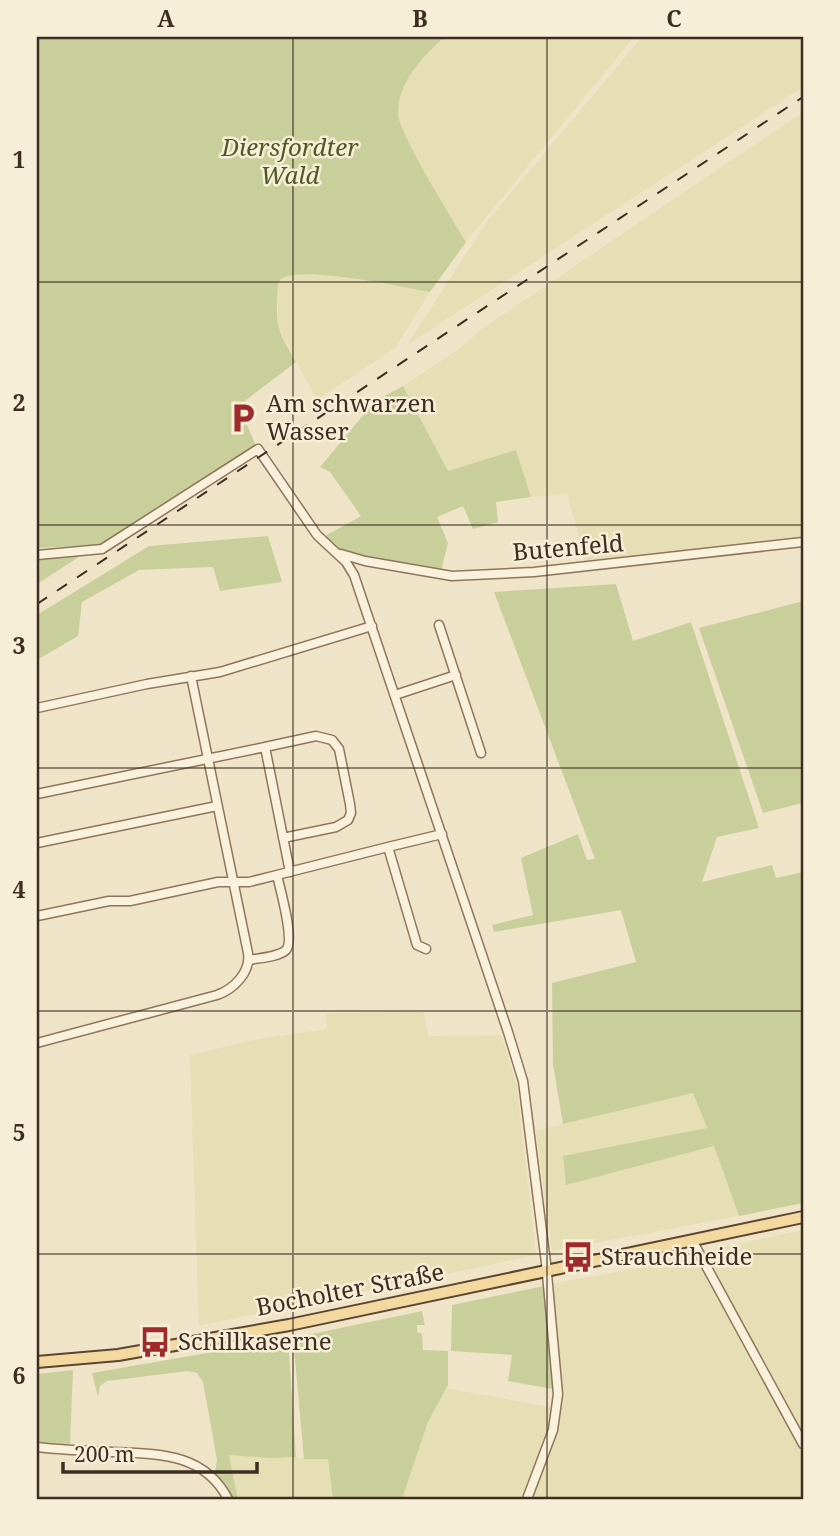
<svg xmlns="http://www.w3.org/2000/svg" width="840" height="1536" font-family="'Noto Serif',serif">
  <rect width="100%" height="100%" fill="#f0e4c8"/>
  <path fill="#e6deb5" d="M437 37H634L466 242 393 122 396 85Z
    M642 37H801L803 87 407 345 488 220Z
    M803 112V540L744 544 586 562 567 494 531 497 516 450 448 471 403 386 459 349 486 326Z
    M291 273H318L430 292 395 348 317 400 278 327 277 288 280 280Z
    M424 1012 428 1036 501 1035 516 1082 536 1255 199 1326 190 1055 258 1039 327 1029 326 1013Z
    M693 1092 707 1129 563 1156 566 1184 714 1146 739 1216 552 1251 536 1131Z
    M803 1230V1439L699 1252Z
    M694 1254 803 1449V1499H531L556 1431 561 1405 550 1284 655 1265 670 1258Z
    M446 1388 555 1408 524 1499H402L428 1422Z
    M229 1455 328 1459 333 1499H238Z"/>
  <path fill="#c9cf9b" d="M37 37H444C422 58 398 81 398 114 399 134 453 220 466 242L430 292C407 288 293 263 280 280 276 285 276 320 279 328 282 339 290 351 296 362L246 400 243 415 256 446 99 545 37 548Z
    M403 386 448 471 516 450 531 497 496 502 498 522 473 529 463 506 437 517 448 543 441 571 344 552 332 544 325 536 361 516 330 472 320 467 375 401Z
    M268 536 282 582 220 591 213 567 139 570 82 602 78 636 37 660V615L149 546Z
    M48 556 79 557 37 584V557Z
    M616 584 633 641 691 622 759 828 717 837 702 882 772 865 776 878 803 872V1203L739 1216 714 1146 566 1185 563 1156 707 1128 693 1093 563 1124 553 1065 552 983 636 962 621 910 494 932 492 925 533 915 521 858 578 834 587 860 595 859 494 592Z
    M803 601V803L763 813 699 628Z
    M544 1286 554 1386 552 1389 508 1381 512 1355 451 1351 452 1305Z
    M422 1311 425 1325H417V1332L422 1334 423 1350 448 1351V1385L428 1422 402 1499H333L328 1459H304L293 1338Z
    M288 1339 296 1457 271 1458 229 1455 238 1499H234L215 1473 217 1460 203 1382 197 1373 188 1371 107 1381 100 1386 98 1397 92 1373Z
    M73 1370 70 1444 37 1442V1374Z"/>
  <g fill="none" stroke-linecap="round" stroke-linejoin="round">
    <defs>
      <path id="minor" d="M341 554 365 561 452 576 534 572 803 542
        M37 555 102 549 258 449 317 535 346 562 354 575 508 1032 523 1081 546 1263 558 1394 553 1430 527 1499
        M439 625 481 753
        M395 695 456 675
        M37 708 147 684 220 672 372 626
        M265 747 316 736 332 740 339 749 350 804 351 813 348 820 336 827 283 838
        M37 794 265 747 290 872
        M37 843 217 806
        M277 875 388 847
        M37 916 109 901H130L218 882H249L277 875C280 889 295 940 286 950 279 957 259 958 249 960
        M426 949 417 945 388 847 442 834
        M37 1043 217 995C234 989 251 972 248 953L191 676
        M692 1240 803 1444
        M37 1447C62 1450 88 1451 113 1452 159 1454 204 1453 228 1499"/>
      <path id="major" d="M37 1362 118 1355 289 1325 803 1217"/>
    </defs>
    <use href="#minor" stroke="#8d765c" stroke-width="11"/>
    <use href="#major" stroke="#5b4430" stroke-width="14"/>
    <use href="#minor" stroke="#faf1dc" stroke-width="8"/>
    <use href="#major" stroke="#f3d9a0" stroke-width="10"/>
    <path stroke="#3d2e20" stroke-width="2" stroke-dasharray="12 12" stroke-linecap="butt" d="M37 604 803 97"/>
  </g>
  <path fill="none" stroke="#3d2e20" stroke-width="2" stroke-opacity="0.55" d="M293 37V1499M547 37V1499M37 282H803M37 525H803M37 768H803M37 1011H803M37 1254H803"/>
  <defs>
    <symbol id="parking-bare" viewBox="-9 -9 18 18"><path d="M-3.5-5.5H1a3.5 3.5 0 0 1 0 7H-1V5.5H-3.5ZM-1-3.4V-.6H.8a1.4 1.4 0 0 0 0-2.8Z" fill="#9e2a2b" stroke="#f7eed8" stroke-width="2.5" paint-order="stroke"/></symbol>
    <symbol id="bus-bare" viewBox="-9 -9 18 18"><path d="M-5-6H5V4H4V6H2V4H-2V6H-4V4H-5ZM-3.5-4V0h7V-4ZM-3.5 1.2v1.5H-2V1.2ZM2 1.2v1.5H3.5V1.2Z" fill="#9e2a2b" stroke="#f7eed8" stroke-width="2.5" paint-order="stroke"/></symbol>
  </defs>
  <g fill-rule="evenodd">
    <use href="#parking-bare" x="221" y="396" width="44" height="44"/>
    <use href="#bus-bare" x="556" y="1235" width="44" height="44"/>
    <use href="#bus-bare" x="133" y="1320" width="44" height="44"/>
  </g>
  <g text-anchor="middle" stroke-width="5" stroke-linejoin="round" paint-order="stroke">
    <g font-size="24" font-style="italic" fill="#4d5a26" stroke="#f7eed8">
      <text x="290" y="156">Diersfordter<tspan x="290" dy="28">Wald</tspan></text>
    </g>
    <g font-size="24" fill="#3d2e20" stroke="#f7eed8" text-anchor="start">
      <text x="266" y="412">Am schwarzen<tspan x="266" dy="28">Wasser</tspan></text>
      <text x="601" y="1265">Strauchheide</text>
      <text x="178" y="1350">Schillkaserne</text>
    </g>
    <g font-size="24" fill="#3d2e20" stroke="#f7eed8">
      <text transform="translate(568 548) rotate(-5)" y="8">Butenfeld</text>
      <text transform="translate(350 1290) rotate(-11)" y="8">Bocholter Straße</text>
    </g>
  </g>
  <rect width="840" height="1536" fill="none" stroke="#f7eed8" stroke-width="77"/>
  <path d="M63 1462v10h194v-10" fill="none" stroke="#3d2e20" stroke-width="3.5"/>
  <text x="74" y="1462" font-size="21" fill="#3d2e20" stroke="#f7eed8" stroke-width="5" paint-order="stroke">200 m</text>
  <rect x="38" y="38" width="764" height="1460" fill="none" stroke="#3d2e20" stroke-width="2.5"/>
  <g font-size="23" text-anchor="middle" font-weight="bold" fill="#3d2e20">
    <text x="166" y="27">A</text>
    <text x="420" y="27">B</text>
    <text x="674" y="27">C</text>
    <text x="19" y="168">1</text>
    <text x="19" y="411">2</text>
    <text x="19" y="654">3</text>
    <text x="19" y="898">4</text>
    <text x="19" y="1141">5</text>
    <text x="19" y="1384">6</text>
  </g>
</svg>
